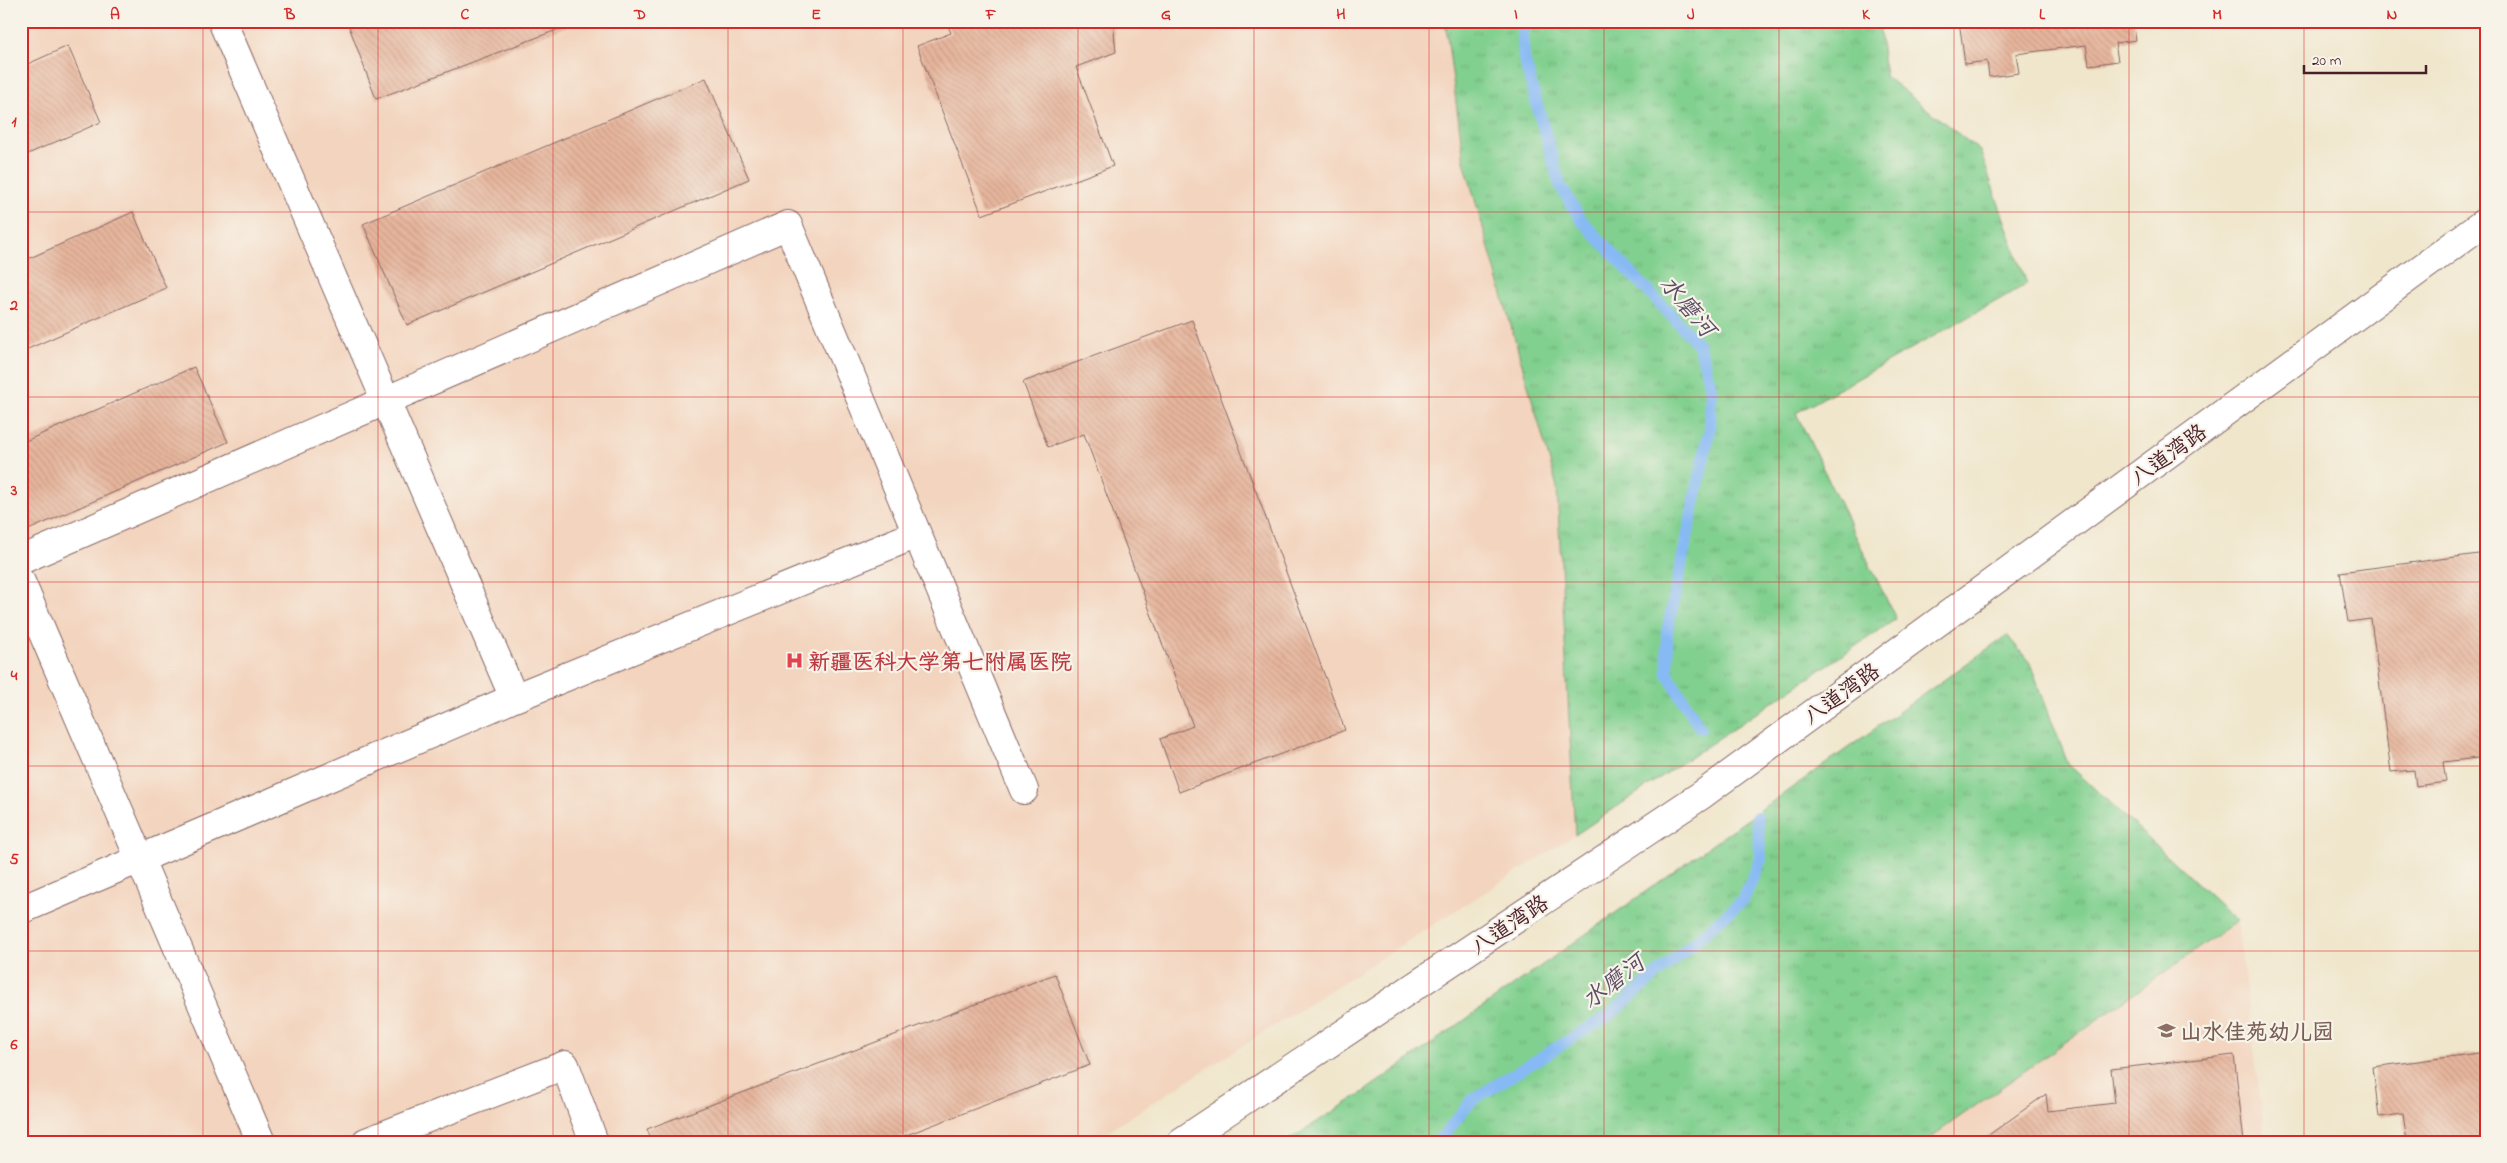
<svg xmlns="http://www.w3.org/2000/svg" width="2507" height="1163" font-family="'Indie Flower','LXGW WenKai TC',sans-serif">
  <defs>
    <pattern id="park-tufts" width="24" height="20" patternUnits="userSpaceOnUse" patternTransform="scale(1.25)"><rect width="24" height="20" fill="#81d08f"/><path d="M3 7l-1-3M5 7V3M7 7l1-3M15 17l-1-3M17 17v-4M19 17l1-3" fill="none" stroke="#71b27c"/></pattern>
    <pattern id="building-back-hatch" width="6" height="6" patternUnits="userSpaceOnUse" patternTransform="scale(1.25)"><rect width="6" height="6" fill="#e6b59c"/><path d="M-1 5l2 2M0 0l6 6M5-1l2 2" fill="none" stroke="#c79b87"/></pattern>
  </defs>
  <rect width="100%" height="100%" fill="#f7f3e8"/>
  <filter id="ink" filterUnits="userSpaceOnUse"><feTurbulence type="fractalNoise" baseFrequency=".02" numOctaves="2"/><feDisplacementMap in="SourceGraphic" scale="10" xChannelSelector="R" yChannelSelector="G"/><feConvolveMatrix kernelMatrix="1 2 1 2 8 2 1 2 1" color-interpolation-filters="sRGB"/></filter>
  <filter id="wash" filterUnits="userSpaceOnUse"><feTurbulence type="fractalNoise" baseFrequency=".0096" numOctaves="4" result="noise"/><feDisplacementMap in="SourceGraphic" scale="20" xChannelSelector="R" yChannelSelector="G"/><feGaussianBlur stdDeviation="1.12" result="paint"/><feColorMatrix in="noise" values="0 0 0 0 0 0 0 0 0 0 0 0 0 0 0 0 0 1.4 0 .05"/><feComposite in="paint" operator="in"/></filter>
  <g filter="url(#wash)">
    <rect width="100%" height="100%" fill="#f0e6cc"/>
    <path fill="#f3d4be" d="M21 21H1445L1464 161 1557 487 1575 835 1091 1142H21Z
      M2237 921 2266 1142H1924Z"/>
    <path fill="url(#park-tufts)" stroke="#66785d" d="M1445 21H1879L1885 76 1980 151 2027 284 1796 413 1896 619 1575 835 1557 487 1464 161Z
      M2007 635 2030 663 2068 764 2237 921 1924 1142H1286L1362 1093Z"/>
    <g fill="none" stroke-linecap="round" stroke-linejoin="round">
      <path stroke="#87b9f4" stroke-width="12" d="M1522 21 1524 59 1560 185 1581 220 1699 345 1711 387 1710 428 1667 632 1668 675 1700 728
        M1438 1142 1472 1100 1611 1014 1743 900 1761 859 1757 817"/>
    </g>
    <g id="blocks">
      <path fill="url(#building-back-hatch)" d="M347 21H580L376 99Z
        M946 21H1113L1116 52 1076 67 1113 166 982 215 917 46 951 33Z
        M1959 21H2133L2136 40 2115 43 2118 61 2089 65 2086 45 2016 54 2019 73 1989 77 1987 61 1965 64Z
        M2385 21H2415L2416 25 2386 29Z
        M68 46 101 122 21 157V67Z
        M706 78 749 179 407 325 363 224Z
        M133 212 166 288 21 352V262Z
        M1192 320 1345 730 1179 792 1160 739 1193 726 1084 434 1048 447 1023 382Z
        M194 367 228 442 26 531 21 520V443Z
        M2486 553V757L2443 762 2446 782 2416 786 2414 770 2391 772 2371 619 2348 622 2340 572Z
        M1055 974 1090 1065 888 1142H652L647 1129Z
        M2486 1052V1142H2407L2403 1114 2379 1117 2373 1067Z
        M2234 1055 2244 1142H1979L2046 1094 2048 1111 2115 1103 2111 1069Z"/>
    </g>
  </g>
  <g filter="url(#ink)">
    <use href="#blocks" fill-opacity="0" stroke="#846563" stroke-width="1"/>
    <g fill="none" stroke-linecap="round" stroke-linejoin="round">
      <defs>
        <path id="minor" d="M21 560 788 225 1024 790
          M21 582 261 1142
          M514 698 917 534
          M21 910 514 698 222 21
          M366 1142 565 1065 594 1142"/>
        <path id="major" d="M1181 1142 1703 794 2486 221"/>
      </defs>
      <use href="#minor" stroke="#846563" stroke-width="30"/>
      <use href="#major" stroke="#846563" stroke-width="30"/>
      <use href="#minor" stroke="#fff" stroke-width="28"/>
      <use href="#major" stroke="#fff" stroke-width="28"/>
    </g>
  </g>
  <path fill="none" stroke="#d62828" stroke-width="1" stroke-opacity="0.55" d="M203 21V1142M378 21V1142M553 21V1142M728 21V1142M903 21V1142M1078 21V1142M1254 21V1142M1429 21V1142M1604 21V1142M1779 21V1142M1954 21V1142M2129 21V1142M2304 21V1142M21 212H2486M21 397H2486M21 582H2486M21 766H2486M21 951H2486"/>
  <defs>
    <symbol id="hospital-bare" viewBox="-9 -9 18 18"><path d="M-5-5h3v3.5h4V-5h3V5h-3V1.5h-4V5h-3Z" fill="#e0444e" stroke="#f7f3e8" stroke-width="2.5" paint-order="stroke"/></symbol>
    <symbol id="school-bare" viewBox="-9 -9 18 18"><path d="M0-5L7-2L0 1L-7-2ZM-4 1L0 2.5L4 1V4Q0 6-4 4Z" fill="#8d6e63" stroke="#f7f3e8" stroke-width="2.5" paint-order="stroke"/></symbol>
  </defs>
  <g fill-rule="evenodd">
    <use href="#hospital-bare" x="782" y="648" width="25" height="25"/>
    <use href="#school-bare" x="2154" y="1018" width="25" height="25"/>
  </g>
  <g text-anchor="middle" stroke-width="4.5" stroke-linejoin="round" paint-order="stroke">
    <g font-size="22" fill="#4a1f2b" stroke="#f7f3e8">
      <text transform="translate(2168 454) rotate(-36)" y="8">八道湾路</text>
      <text transform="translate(1841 693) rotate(-36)" y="8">八道湾路</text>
      <text transform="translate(1509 924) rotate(-34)" y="8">八道湾路</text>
    </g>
    <g font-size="22" font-weight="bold" fill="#be3a42" stroke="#f7f3e8" text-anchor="start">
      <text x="808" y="669">新疆医科大学第七附属医院</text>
    </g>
    <g font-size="22" font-weight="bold" fill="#785e54" stroke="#f7f3e8" text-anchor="start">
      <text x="2180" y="1039">山水佳苑幼儿园</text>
    </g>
    <g font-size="24" font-style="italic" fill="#5c4d67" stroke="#f7f3e8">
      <text transform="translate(1688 306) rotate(50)" y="8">水磨河</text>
      <text transform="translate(1613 981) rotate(-38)" y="8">水磨河</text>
    </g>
  </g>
  <rect width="2507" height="1163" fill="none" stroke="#f7f3e8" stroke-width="55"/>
  <path d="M2304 65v8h122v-8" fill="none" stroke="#4a1f2b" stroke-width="2.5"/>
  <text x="2312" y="65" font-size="15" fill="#4a1f2b" stroke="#f7f3e8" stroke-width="4" paint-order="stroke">20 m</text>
  <rect x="28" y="28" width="2452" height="1108" fill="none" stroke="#d62828" stroke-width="2"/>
  <g font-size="16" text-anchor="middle" font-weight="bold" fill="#d62828">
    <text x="115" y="19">A</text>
    <text x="290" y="19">B</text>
    <text x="465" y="19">C</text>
    <text x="640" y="19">D</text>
    <text x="816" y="19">E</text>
    <text x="991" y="19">F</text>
    <text x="1166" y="19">G</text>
    <text x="1341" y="19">H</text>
    <text x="1516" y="19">I</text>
    <text x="1691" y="19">J</text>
    <text x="1866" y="19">K</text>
    <text x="2042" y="19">L</text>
    <text x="2217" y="19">M</text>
    <text x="2392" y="19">N</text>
    <text x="14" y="126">1</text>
    <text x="14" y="310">2</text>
    <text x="14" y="495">3</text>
    <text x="14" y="680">4</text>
    <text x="14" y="864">5</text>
    <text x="14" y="1049">6</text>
  </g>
</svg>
